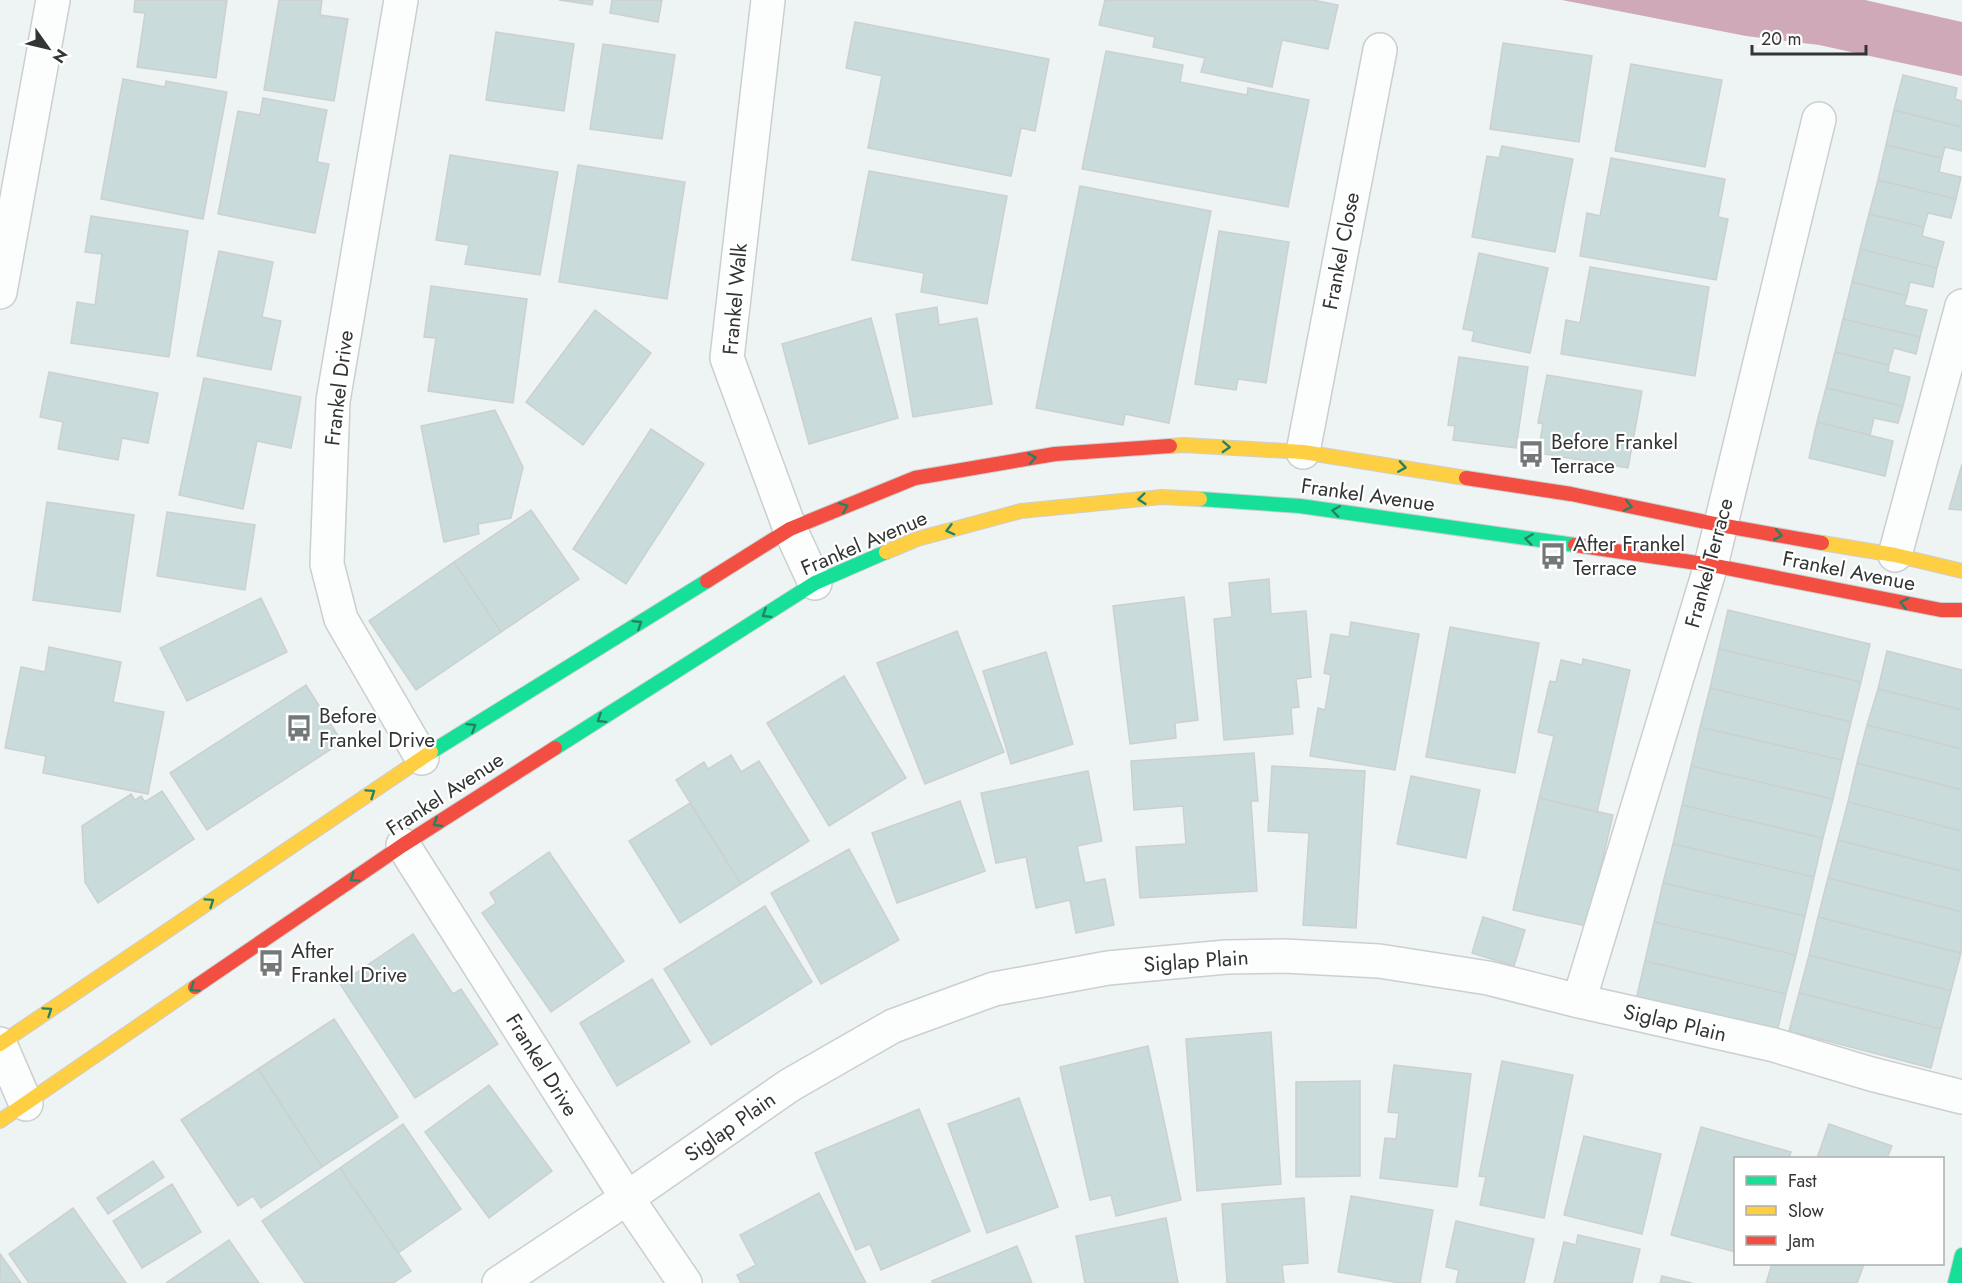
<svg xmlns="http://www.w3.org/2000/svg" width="1962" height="1283" font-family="Jost,sans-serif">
  <rect width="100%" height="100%" fill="#eef3f3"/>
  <path fill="#d0a9b9" d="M1562 0H1865L1962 22V76L1819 45 1746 36Z"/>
  <path fill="#c9dbda" stroke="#ccd0d0" stroke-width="1.5" d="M135 0H227L216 78 137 67 145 13 134 12Z
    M279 0H322L320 15 348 19 334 101 264 90Z
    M559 0H593L592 5Z
    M612 0H662L658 22 610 13Z
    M1105 0H1313L1338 5 1328 49 1282 40 1272 87 1201 72 1205 58 1153 47 1155 37 1099 25Z
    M855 22 1049 59 1035 131 1021 128 1011 176 868 148 882 76 846 68Z
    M496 32 574 44 564 111 486 100Z
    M1503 43 1592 56 1579 142 1490 129Z
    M603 44 675 55 662 139 590 129Z
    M1106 51 1183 65 1180 82 1247 95 1248 88 1309 100 1288 207 1082 169Z
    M1631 64 1722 80 1705 167 1615 151Z
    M1903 75 1957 88 1955 99 1962 101V127L1894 110Z
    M123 79 165 87 166 81 227 92 203 219 101 199Z
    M263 98 327 110 317 162 329 164 315 233 218 214 238 111 260 115Z
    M1894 110 1962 127V151L1945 147 1942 158 1886 145Z
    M1886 145 1942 158 1939 172 1961 177 1956 199 1878 180Z
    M1502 146 1573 159 1555 252 1472 237 1487 156 1499 158Z
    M450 155 558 172 540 275 465 264 469 245 436 240Z
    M1611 158 1725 179 1718 217 1728 219 1716 280 1580 256 1587 213 1600 216Z
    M578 165 685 182 667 299 559 282Z
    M869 171 1007 196 987 304 921 292 924 273 852 260Z
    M1878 180 1956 199 1951 218 1928 213 1924 227 1869 214Z
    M1080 186 1211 211 1169 423 1125 414 1123 425 1036 408Z
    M1869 214 1924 227 1922 236 1944 242 1937 268 1860 249Z
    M91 216 188 231 169 357 71 343 77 302 95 305 102 254 85 252Z
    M1219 231 1289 242 1266 383 1238 379 1236 390 1195 384Z
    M1860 249 1937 268 1933 287 1910 282 1907 296 1852 282Z
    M219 251 273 262 262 317 281 321 271 370 197 356Z
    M1479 253 1548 268 1530 353 1472 341 1474 331 1463 329Z
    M1590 267 1709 287 1695 376 1561 354 1566 320 1580 323Z
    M1852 282 1907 296 1904 305 1927 310 1920 337 1843 319Z
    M431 286 527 299 513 403 428 391 436 338 424 337Z
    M937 307 939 325 977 318 992 404 913 417 896 314Z
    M595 310 651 353 583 445 526 402Z
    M871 318 898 418 809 444 782 344Z
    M1843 319 1920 337 1916 354 1894 348 1889 365 1835 352Z
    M1835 352 1889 365 1888 372 1910 377 1903 406 1826 388Z
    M1459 357 1528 367 1516 448 1453 440 1455 426 1448 425Z
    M49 372 158 393 148 443 122 438 118 460 58 449 63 422 40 417Z
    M1547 375 1642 391 1628 468 1538 453 1543 424 1538 423Z
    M204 378 301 397 291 448 257 441 243 509 179 495Z
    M1826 388 1903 406 1898 423 1874 418 1870 435 1817 422Z
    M495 410 523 467 511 518 478 524 479 534 444 542 421 426Z
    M1817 422 1893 441 1885 476 1809 458Z
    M651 429 704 464 626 584 573 549Z
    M1962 464V510L1949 509Z
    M47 502 134 515 120 612 33 600Z
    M531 510 579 579 501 632 454 562Z
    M167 512 255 525 245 590 157 576Z
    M454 562 501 632 416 690 369 621Z
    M1269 579 1271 614 1306 611 1311 677 1296 679 1299 707 1291 708 1293 734 1224 740 1214 619 1232 617 1229 583Z
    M1184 597 1198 720 1175 723 1176 738 1130 744 1113 606Z
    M261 598 287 652 187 701 160 648Z
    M1728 610 1870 644 1861 682 1719 649Z
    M1351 622 1419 634 1395 770 1310 756 1318 708 1325 710 1331 675 1324 673 1331 634 1349 637Z
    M1450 627 1539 643 1515 773 1426 757Z
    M957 631 1004 752 925 784 877 663Z
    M49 647 121 662 113 702 164 712 148 794 43 773 46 756 5 748 21 667 45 672Z
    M1719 649 1861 682 1851 722 1710 688Z
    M1887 651 1962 670V710L1878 689Z
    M1046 652 1073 744 1011 764 983 671Z
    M1583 659 1630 670 1597 812 1539 798 1554 736 1538 732 1550 681 1556 682 1561 660 1582 665Z
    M844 676 906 778 829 826 767 723Z
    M306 685 342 742 207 830 170 773Z
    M1710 688 1851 722 1842 760 1700 727Z
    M1878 689 1962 710V749L1867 725Z
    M1867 725 1962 749V790L1857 763Z
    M1700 727 1842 760 1833 799 1691 766Z
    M1254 753 1258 801H1251L1257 891 1140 898 1136 847 1186 844 1183 806 1134 810 1131 761Z
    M731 755 741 772 759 761 809 841 741 884 676 780 704 762 708 769Z
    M1857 763 1962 790V831L1848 802Z
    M1272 766 1365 771 1356 928 1303 925 1309 833 1268 831Z
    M1691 766 1833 799 1823 838 1682 805Z
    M1088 771 1102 841 1077 846 1085 883 1105 879 1114 925 1076 933 1070 900 1036 908 1026 857 996 863 981 793Z
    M1411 776 1480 790 1466 858 1397 844Z
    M162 791 194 839 98 903 85 882 82 826 131 794 135 800 141 796 145 802Z
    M1539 798 1613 815 1587 926 1513 910Z
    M960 801 985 871 897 903 872 833Z
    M1848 802 1962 831V871L1838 840Z
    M690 803 741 884 680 923 629 841Z
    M1682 805 1823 838 1814 877 1673 844Z
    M1838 840 1962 871V912L1828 878Z
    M1673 844 1814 877 1805 916 1663 883Z
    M849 849 899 940 821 984 771 893Z
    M549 852 624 961 551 1012 482 913 496 903 490 893Z
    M1828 878 1962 912 1961 953 1818 917Z
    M1663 883 1805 916 1796 955 1654 922Z
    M765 906 812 982 711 1045 664 969Z
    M1483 917 1525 930 1514 966 1472 953Z
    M1818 917 1961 953 1951 991 1809 955Z
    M1654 922 1796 955 1786 994 1645 961Z
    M413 934 453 994 461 989 498 1044 415 1098 340 984Z
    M1809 955 1951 991 1941 1029 1799 993Z
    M1645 961 1786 994 1777 1032 1636 1000Z
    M652 979 690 1042 617 1086 580 1023Z
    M1799 993 1941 1029 1931 1068 1789 1031Z
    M334 1019 398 1117 322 1167 258 1069Z
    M1271 1032 1281 1184 1197 1191 1186 1039Z
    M1148 1046 1181 1200 1116 1216 1111 1195 1090 1200 1060 1067Z
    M1502 1061 1573 1075 1544 1218 1480 1205 1486 1177 1479 1176Z
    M1394 1065 1471 1074 1457 1187 1380 1178 1385 1138 1396 1139 1399 1113 1388 1112Z
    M258 1069 322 1167 261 1208 253 1196 238 1206 181 1120Z
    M1360 1081V1176L1296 1177V1082Z
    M489 1085 552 1171 489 1218 425 1132Z
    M1019 1098 1058 1207 987 1233 948 1124Z
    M919 1109 970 1231 881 1270 870 1244 856 1250 815 1153Z
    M403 1124 461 1209 398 1253 340 1168Z
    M1829 1124 1892 1146 1887 1158H1817Z
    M1701 1127 1791 1152 1789 1158H1736V1252L1671 1235Z
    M1584 1136 1661 1154 1642 1234 1564 1215Z
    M153 1161 164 1177 108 1214 97 1198Z
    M340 1168 411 1271 393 1283H305L262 1221Z
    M172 1184 201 1232 142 1268 113 1221Z
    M819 1193 866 1283H741L737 1275 756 1265 740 1235Z
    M1351 1196 1433 1210 1420 1283H1400L1338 1272Z
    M1304 1198 1308 1263 1282 1265 1284 1283H1227L1222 1204Z
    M73 1208 126 1283H29L9 1254Z
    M1166 1218 1178 1283H1085L1076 1236Z
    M1456 1221 1534 1239 1524 1283H1456L1459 1270 1446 1267Z
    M1578 1235 1640 1249 1632 1283H1554L1564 1242 1576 1245Z
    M229 1240 259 1283H166Z
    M1017 1246 1032 1283H933L932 1281Z
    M0 1254 21 1283H0Z
    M1772 1264H1864L1857 1283H1766Z
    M1662 1276 1692 1283H1660Z"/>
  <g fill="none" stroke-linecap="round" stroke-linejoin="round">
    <defs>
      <path id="street" d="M401 0 333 401 327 564 341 619 422 758
        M768 0 727 358 790 529 815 583
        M0 292 53 0
        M1303 452 1380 50
        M1895 555 1962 306
        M403 845 627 1198 685 1283
        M1579 1001 1711 565 1819 119
        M0 1044 26 1104
        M499 1283 627 1198 790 1085 893 1026 994 989 1108 968 1226 957 1284 956 1379 961 1488 978 1579 1001 1774 1045 1871 1074 1962 1097"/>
      <path id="fast" d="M1200 499 1300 506 1575 545
        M555 748 815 583 886 552
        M431 752 707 581
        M1955 1283 1962 1255"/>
      <path id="slow" d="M1170 446 1184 445 1303 452 1466 478
        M1822 543 1895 555 1962 571
        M886 552 917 539 1021 511 1162 497 1200 499
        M0 1044 431 752
        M0 1121 195 987"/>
      <path id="jam" d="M1466 478 1571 494 1720 525 1822 543
        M1575 545 1711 565 1941 610H1962
        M707 581 790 529 915 478 1055 454 1170 446
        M195 987 403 845 555 748"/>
    </defs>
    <use href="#street" stroke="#cccfcf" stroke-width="36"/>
    <use href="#fast" stroke="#cccfcf" stroke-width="16"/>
    <use href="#slow" stroke="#cccfcf" stroke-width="16"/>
    <use href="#jam" stroke="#cccfcf" stroke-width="16"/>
    <use href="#street" stroke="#fcfdfd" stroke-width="33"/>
    <use href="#fast" stroke="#16e098" stroke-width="14"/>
    <use href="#slow" stroke="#ffcf43" stroke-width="14"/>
    <use href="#jam" stroke="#f24e42" stroke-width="14"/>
  </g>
  <defs><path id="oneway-chevron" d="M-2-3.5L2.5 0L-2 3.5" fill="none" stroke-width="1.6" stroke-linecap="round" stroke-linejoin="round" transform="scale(1.5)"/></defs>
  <g stroke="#268262">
    <use href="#oneway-chevron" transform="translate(1226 447) rotate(3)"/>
    <use href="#oneway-chevron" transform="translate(1032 458) rotate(-10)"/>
    <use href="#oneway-chevron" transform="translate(1402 467) rotate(9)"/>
    <use href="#oneway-chevron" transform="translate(1142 499) rotate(174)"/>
    <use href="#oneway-chevron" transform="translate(1628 506) rotate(12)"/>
    <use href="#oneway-chevron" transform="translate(844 507) rotate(-22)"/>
    <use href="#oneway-chevron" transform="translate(1336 511) rotate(-172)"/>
    <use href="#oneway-chevron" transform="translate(950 530) rotate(165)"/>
    <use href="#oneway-chevron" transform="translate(1778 535) rotate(10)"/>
    <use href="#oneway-chevron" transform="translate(1529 539) rotate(-172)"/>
    <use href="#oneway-chevron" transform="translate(1904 603) rotate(-169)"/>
    <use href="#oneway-chevron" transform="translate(766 614) rotate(148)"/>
    <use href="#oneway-chevron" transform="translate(638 624) rotate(-32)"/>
    <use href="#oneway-chevron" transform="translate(601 719) rotate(148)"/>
    <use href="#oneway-chevron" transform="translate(472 727) rotate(-32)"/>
    <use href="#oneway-chevron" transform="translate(371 793) rotate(-34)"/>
    <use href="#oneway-chevron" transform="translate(437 823) rotate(148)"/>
    <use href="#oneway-chevron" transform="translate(354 878) rotate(146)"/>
    <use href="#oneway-chevron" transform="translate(210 902) rotate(-34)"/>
    <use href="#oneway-chevron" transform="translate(194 988) rotate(146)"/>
    <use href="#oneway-chevron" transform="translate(48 1011) rotate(-34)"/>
  </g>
  <defs>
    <symbol id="bus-bare" viewBox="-9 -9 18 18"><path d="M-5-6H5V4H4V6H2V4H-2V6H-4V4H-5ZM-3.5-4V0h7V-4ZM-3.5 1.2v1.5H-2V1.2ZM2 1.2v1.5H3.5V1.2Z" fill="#747878" stroke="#fff" stroke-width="2.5" paint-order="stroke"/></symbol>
  </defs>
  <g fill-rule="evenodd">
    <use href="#bus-bare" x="1512" y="435" width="38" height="38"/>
    <use href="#bus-bare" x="1534" y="537" width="38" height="38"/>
    <use href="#bus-bare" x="280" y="709" width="38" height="38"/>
    <use href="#bus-bare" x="252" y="944" width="38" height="38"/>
  </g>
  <g text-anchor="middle" stroke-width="4.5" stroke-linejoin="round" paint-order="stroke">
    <g font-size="21" fill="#333535" stroke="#fff">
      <text transform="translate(1341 251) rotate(-79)" y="7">Frankel Close</text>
      <text transform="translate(735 299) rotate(-85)" y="7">Frankel Walk</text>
      <text transform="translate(339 388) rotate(-83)" y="7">Frankel Drive</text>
      <text transform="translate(1368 495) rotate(8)" y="7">Frankel Avenue</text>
      <text transform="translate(864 543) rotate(-23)" y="7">Frankel Avenue</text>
      <text transform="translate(1709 563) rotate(-75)" y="7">Frankel Terrace</text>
      <text transform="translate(1849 571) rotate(11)" y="7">Frankel Avenue</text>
      <text transform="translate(445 794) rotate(-33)" y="7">Frankel Avenue</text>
      <text transform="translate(1196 961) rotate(-4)" y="7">Siglap Plain</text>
      <text transform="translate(1675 1023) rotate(13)" y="7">Siglap Plain</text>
      <text transform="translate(542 1065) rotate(58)" y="7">Frankel Drive</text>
      <text transform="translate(730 1127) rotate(-35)" y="7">Siglap Plain</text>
    </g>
    <g font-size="21" fill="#333535" stroke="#fff" text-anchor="start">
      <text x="1551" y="449">Before Frankel<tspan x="1551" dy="24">Terrace</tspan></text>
      <text x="1573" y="551">After Frankel<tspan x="1573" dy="24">Terrace</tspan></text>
      <text x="319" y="723">Before<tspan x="319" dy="24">Frankel Drive</tspan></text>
      <text x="291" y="958">After<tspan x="291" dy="24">Frankel Drive</tspan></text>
    </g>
  </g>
  <rect x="1734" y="1157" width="210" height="108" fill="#ffffff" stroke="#adaeae" stroke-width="1.5"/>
  <rect x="1746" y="1176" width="30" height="9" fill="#16e098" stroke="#adaeae" stroke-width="1.5"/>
  <text x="1788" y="1187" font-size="18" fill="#333535">Fast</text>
  <rect x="1746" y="1206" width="30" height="9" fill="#ffcf43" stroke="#adaeae" stroke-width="1.5"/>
  <text x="1788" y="1217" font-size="18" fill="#333535">Slow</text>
  <rect x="1746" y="1236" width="30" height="9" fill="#f24e42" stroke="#adaeae" stroke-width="1.5"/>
  <text x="1788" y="1247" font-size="18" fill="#333535">Jam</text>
  <g transform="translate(48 48) rotate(124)" stroke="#ffffff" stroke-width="4.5" paint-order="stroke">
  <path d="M0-4.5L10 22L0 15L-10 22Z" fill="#333535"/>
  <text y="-9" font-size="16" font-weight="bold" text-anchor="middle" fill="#333535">N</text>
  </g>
  <path d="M1752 45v9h114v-9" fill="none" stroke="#333535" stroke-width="3"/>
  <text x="1761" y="45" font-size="18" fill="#333535" stroke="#ffffff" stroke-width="4.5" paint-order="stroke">20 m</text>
</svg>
